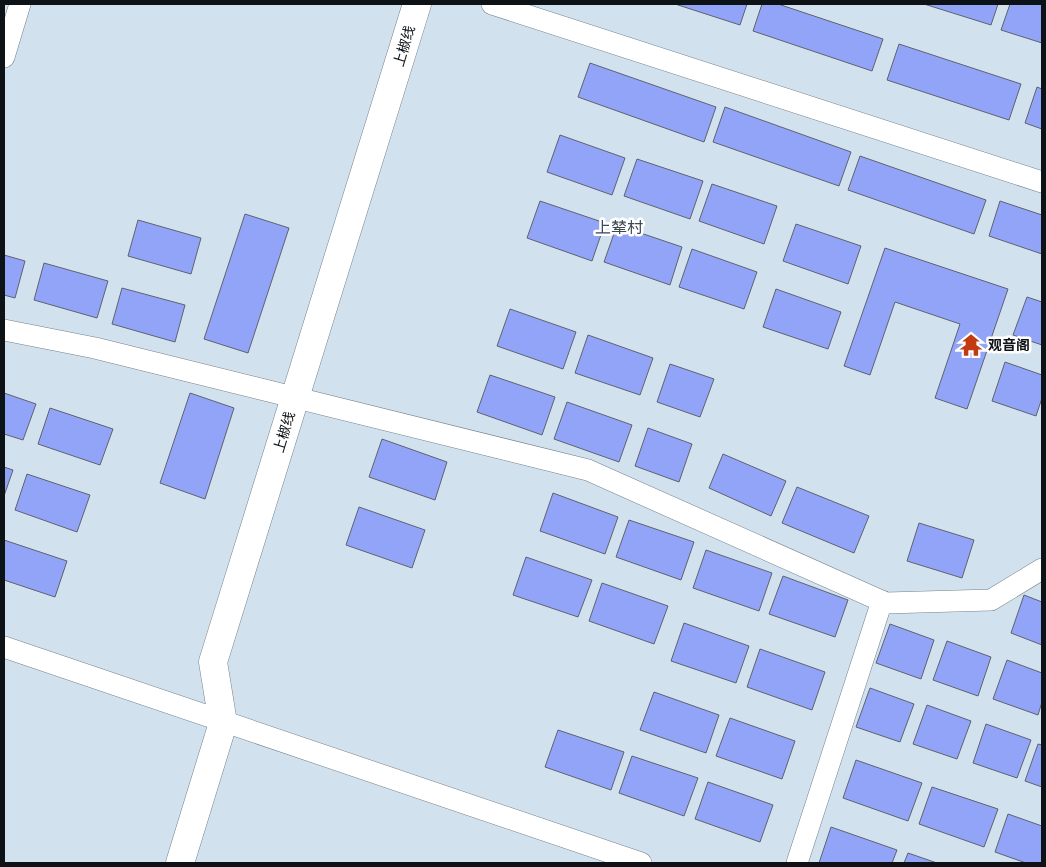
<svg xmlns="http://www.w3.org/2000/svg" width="1046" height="867" font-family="'Varela Round','Noto Sans SC',sans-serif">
  <rect width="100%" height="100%" fill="#d2e1ee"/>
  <path fill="#92a4f7" stroke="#5e6270" d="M675 4H747L740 25Z
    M762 4H778L883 39 872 71 753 31Z
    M924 4H998L991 25Z
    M1010 4H1042V43L1001 30Z
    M899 44 1021 84 1009 120 887 80Z
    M590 63 716 107 704 142 578 97Z
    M1037 87 1042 89V129L1025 123Z
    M725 107 851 152 839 186 713 142Z
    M560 135 625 158 612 195 547 172Z
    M860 156 986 200 974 234 848 190Z
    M637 159 703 181 690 219 624 196Z
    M712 184 777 206 764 244 699 221Z
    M540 201 605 223 592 261 527 238Z
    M1000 201 1042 215V254L989 236Z
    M245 214 289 228 248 353 204 339Z
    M138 220 201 238 191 274 128 256Z
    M796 224 861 246 848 284 783 261Z
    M617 225 682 247 670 285 604 262Z
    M885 248 1008 289 967 409 935 398 960 324 895 302 870 375 844 366Z
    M692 249 757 272 744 309 679 287Z
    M4 255 25 261 15 298 4 295Z
    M44 263 108 281 97 318 34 300Z
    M122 288 185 305 175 342 112 324Z
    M776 289 841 312 828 349 763 327Z
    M1027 297 1042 302V345L1013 335Z
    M510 309 576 332 563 369 497 346Z
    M588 335 653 358 640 395 575 373Z
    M1005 362 1042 375V398L1036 416 992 401Z
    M670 364 714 379 700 417 657 402Z
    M490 375 555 397 542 435 477 412Z
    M4 393 36 404 23 440 4 434Z
    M190 393 234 408 205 499 160 483Z
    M567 402 632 425 619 462 554 439Z
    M50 408 113 429 100 465 38 444Z
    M648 428 692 444 679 482 635 466Z
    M382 439 447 462 435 500 369 477Z
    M723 454 786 481 771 516 709 488Z
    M4 467 13 470 4 496Z
    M27 474 90 495 77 532 15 510Z
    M797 487 869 516 854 553 782 523Z
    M553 493 618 517 605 554 540 531Z
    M359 507 425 530 412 568 346 545Z
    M629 520 694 542 681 580 616 557Z
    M919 523 974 540 962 578 907 561Z
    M4 540 67 561 55 597 4 580Z
    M706 550 772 573 759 611 693 588Z
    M526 557 592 580 578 617 513 595Z
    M783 576 848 600 835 637 769 614Z
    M602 583 668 606 654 644 589 621Z
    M1024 595 1042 602V645L1011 633Z
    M684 623 749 646 736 683 671 661Z
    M890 624 934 640 921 679 876 663Z
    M947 641 991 657 978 696 933 680Z
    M760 649 825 672 812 710 747 687Z
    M1007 660 1042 673V702L1038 715 993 699Z
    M870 688 914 704 900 742 856 727Z
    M654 692 719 715 706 753 640 730Z
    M927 705 971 721 957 759 913 744Z
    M730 718 795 741 782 779 716 756Z
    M986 724 1031 740 1017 778 973 763Z
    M558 730 624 752 611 790 545 767Z
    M1038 744 1042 745V787L1025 781Z
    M632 756 698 778 684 816 619 793Z
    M856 760 922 783 908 821 843 798Z
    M708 782 773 805 760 842 695 819Z
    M932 787 998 809 984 847 919 824Z
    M1008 814 1042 826V863H1026L995 852Z
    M831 827 897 850 892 863H819Z
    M908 853 937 863H904Z"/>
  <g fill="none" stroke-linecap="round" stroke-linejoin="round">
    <defs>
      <path id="minor" d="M492 4 1042 182
        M4 57 20 4
        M4 330 95 348 588 470 886 603 991 600 1042 569
        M4 647 641 863
        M797 863 882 601"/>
      <path id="secondary" d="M180 863 223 723 213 662 417 4"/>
    </defs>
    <use href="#minor" stroke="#75828d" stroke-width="22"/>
    <use href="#secondary" stroke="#75828d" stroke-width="29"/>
    <use href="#minor" stroke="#fff" stroke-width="21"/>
    <use href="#secondary" stroke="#fff" stroke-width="28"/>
  </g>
  <defs>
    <symbol id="temple-bare" viewBox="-9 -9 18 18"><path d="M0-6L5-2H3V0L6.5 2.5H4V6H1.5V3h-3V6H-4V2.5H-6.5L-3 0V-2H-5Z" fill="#c23912" stroke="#fff" stroke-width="2.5" paint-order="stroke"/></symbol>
  </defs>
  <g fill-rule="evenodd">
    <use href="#temple-bare" x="955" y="329" width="32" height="32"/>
  </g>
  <g text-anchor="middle" stroke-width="5" stroke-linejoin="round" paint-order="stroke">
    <g font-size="14" fill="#0d1216" stroke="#fff">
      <text transform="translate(404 46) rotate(-73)" y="5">上椒线</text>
      <text transform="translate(284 432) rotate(-73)" y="5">上椒线</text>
    </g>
    <g font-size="14" font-weight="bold" fill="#0d1216" stroke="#fff" text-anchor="start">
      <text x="988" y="350">观音阁</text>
    </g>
    <g font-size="16" fill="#3c4852" stroke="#fff">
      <text x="619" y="233">上辇村</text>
    </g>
  </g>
  <rect width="1046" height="867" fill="none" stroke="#0d1216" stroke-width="10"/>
</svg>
